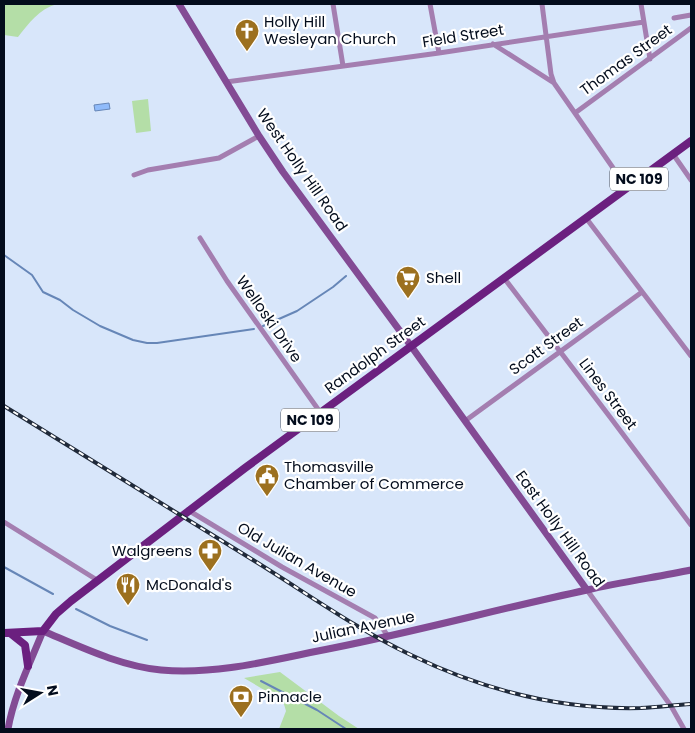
<svg xmlns="http://www.w3.org/2000/svg" width="695" height="733" font-family="Poppins,sans-serif">
  <rect width="100%" height="100%" fill="#d8e6fa"/>
  <path fill="#b4dea7" d="M4 4H57C39 9 29 23 18 37L4 35Z
    M148 99 151 131 136 133 132 101Z
    M280 672 339 716 359 729H279L286 711 283 701 244 678Z"/>
  <path fill="#90bbfa" stroke="#6686b7" d="M109 103 110 109 95 111 94 105Z"/>
  <g fill="none" stroke-linecap="round" stroke-linejoin="round">
    <path stroke="#6686b7" stroke-width="2" d="M4 255 32 275 43 292 60 300 73 310 100 326 133 340 147 343H157L254 329
      M263 326 297 311 333 287 346 276
      M4 567 53 594
      M76 609 110 626 147 640
      M261 681 317 710 346 729"/>
    <path stroke="#a47eb0" stroke-width="5" d="M333 4 343 66
      M430 4 439 53
      M542 4 551 74 554 83 627 188
      M641 4 650 59
      M674 18 691 15
      M493 44 554 83
      M226 82 439 53 644 22
      M575 113 691 28
      M673 154 691 180
      M134 175 148 170 219 158 259 136
      M586 218 691 356
      M200 238 227 281 320 412
      M504 278 610 417 691 525
      M465 421 642 292
      M188 510 282 567 375 618 388 636
      M4 522 97 580
      M587 590 671 706 684 729"/>
    <path stroke="#834b94" stroke-width="7" d="M179 4 259 136 283 172 411 346 587 590
      M8 729C14 695 30 663 43 631 81 647 120 666 161 670 220 675 276 659 333 648 418 631 502 608 587 590 622 582 657 577 691 570"/>
    <path stroke="#6b207f" stroke-width="8" d="M4 633 43 631 56 614 71 601 245 468 691 141
      M10 633 25 645 28 666"/>
    <defs>
      <path id="rail" d="M4 406C87 457 170 509 253 560 305 592 356 629 411 655 483 690 561 710 641 708 658 707 675 705 691 704"/>
    </defs>
    <use href="#rail" stroke="#202a3a" stroke-width="4"/>
    <use href="#rail" stroke="#fff" stroke-width="2" stroke-dasharray="5.5" stroke-linecap="butt"/>
  </g>
  <defs>
    <symbol id="church-pin" viewBox="-11 -11 22 30"><path d="M0 17L-7.5 6A9.5 9.5 0 1 1 7.5 6Z" fill="#9c701f" stroke="#fff"/><path d="M-1.2-6h2.4v3.5h3.3v2.4h-3.3V6h-2.4V-.1h-3.3v-2.4h3.3Z" fill="#fff"/></symbol>
    <symbol id="supermarket-pin" viewBox="-11 -11 22 30"><path d="M0 17L-7.5 6A9.5 9.5 0 1 1 7.5 6Z" fill="#9c701f" stroke="#fff"/><path d="M-6-5.5h2.5l.6 2H6L4.5 2H-2.5L-4.4-4H-6ZM-1.5 3.2a1.3 1.3 0 1 0 .1 0ZM3 3.2a1.3 1.3 0 1 0 .1 0Z" fill="#fff"/></symbol>
    <symbol id="civic-pin" viewBox="-11 -11 22 30"><path d="M0 17L-7.5 6A9.5 9.5 0 1 1 7.5 6Z" fill="#9c701f" stroke="#fff"/><path d="M-.6-6.5H3V-4.5H.6V-3L4-1V1h2V6H-6V1h2V-1L-.6-3ZM-1.2 2.5V6h2.4V2.5Z" fill="#fff"/></symbol>
    <symbol id="pharmacy-pin" viewBox="-11 -11 22 30"><path d="M0 17L-7.5 6A9.5 9.5 0 1 1 7.5 6Z" fill="#9c701f" stroke="#fff"/><path d="M-2-6h4v4h4v4h-4v4h-4v-4h-4v-4h4Z" fill="#fff"/></symbol>
    <symbol id="restaurant-pin" viewBox="-11 -11 22 30"><path d="M0 17L-7.5 6A9.5 9.5 0 1 1 7.5 6Z" fill="#9c701f" stroke="#fff"/><path d="M-5-6h1v4h1v-4h1v4h1v-4h1v5L-1.5 .5V6h-2V.5L-5-1ZM5-6V6H3V1.5H1.5Q1.5-4 5-6Z" fill="#fff"/></symbol>
    <symbol id="bank-pin" viewBox="-11 -11 22 30"><path d="M0 17L-7.5 6A9.5 9.5 0 1 1 7.5 6Z" fill="#9c701f" stroke="#fff"/><path d="M-6-4H6V4H-6ZM0-2.3a2.3 2.3 0 1 0 0 4.6a2.3 2.3 0 1 0 0-4.6Z" fill="#fff"/></symbol>
  </defs>
  <g fill-rule="evenodd">
    <use href="#church-pin" x="233" y="17" width="28" height="38"/>
    <use href="#supermarket-pin" x="394" y="264" width="28" height="38"/>
    <use href="#civic-pin" x="253" y="462" width="28" height="38"/>
    <use href="#pharmacy-pin" x="196" y="537" width="28" height="38"/>
    <use href="#restaurant-pin" x="114" y="571" width="28" height="38"/>
    <use href="#bank-pin" x="227" y="683" width="28" height="38"/>
  </g>
  <g text-anchor="middle" stroke-width="4.5" stroke-linejoin="round" paint-order="stroke">
    <g fill="#fff" stroke="#4f5560" stroke-width="1">
      <rect x="610" y="167.5" width="58" height="23" rx="4"/>
      <rect x="281" y="408.5" width="58" height="23" rx="4"/>
    </g>
    <g font-size="14" font-weight="bold" fill="#030c1c">
      <text x="639" y="184">NC 109</text>
      <text x="310" y="425">NC 109</text>
    </g>
    <g font-size="15" fill="#030c1c" stroke="#fff" text-anchor="start">
      <text x="264" y="27">Holly Hill<tspan x="264" dy="17">Wesleyan Church</tspan></text>
      <text x="426" y="283">Shell</text>
      <text x="284" y="472">Thomasville<tspan x="284" dy="17">Chamber of Commerce</tspan></text>
      <text x="192" y="556" text-anchor="end">Walgreens</text>
      <text x="146" y="590">McDonald's</text>
      <text x="258" y="702">Pinnacle</text>
    </g>
    <g font-size="15" fill="#030c1c" stroke="#fff">
      <text transform="translate(463 36) rotate(-9)" y="5">Field Street</text>
      <text transform="translate(626 60) rotate(-36)" y="5">Thomas Street</text>
      <text transform="translate(302 170) rotate(55)" y="5">West Holly Hill Road</text>
      <text transform="translate(269 319) rotate(55)" y="5">Welloski Drive</text>
      <text transform="translate(546 346) rotate(-36)" y="5">Scott Street</text>
      <text transform="translate(375 355) rotate(-36)" y="5">Randolph Street</text>
      <text transform="translate(608 394) rotate(53)" y="5">Lines Street</text>
      <text transform="translate(560 529) rotate(54)" y="5">East Holly Hill Road</text>
      <text transform="translate(297 560) rotate(30)" y="5">Old Julian Avenue</text>
      <text transform="translate(363 627) rotate(-12)" y="5">Julian Avenue</text>
    </g>
  </g>
  <rect width="695" height="733" fill="none" stroke="#030c1c" stroke-width="10"/>
  <g transform="translate(40 693) rotate(79)" stroke="#ffffff" stroke-width="4" paint-order="stroke">
  <path d="M0-4L9 19L0 12L-9 19Z" fill="#030c1c"/>
  <text y="-8" font-size="14" font-weight="bold" text-anchor="middle" fill="#030c1c">N</text>
  </g>
</svg>
